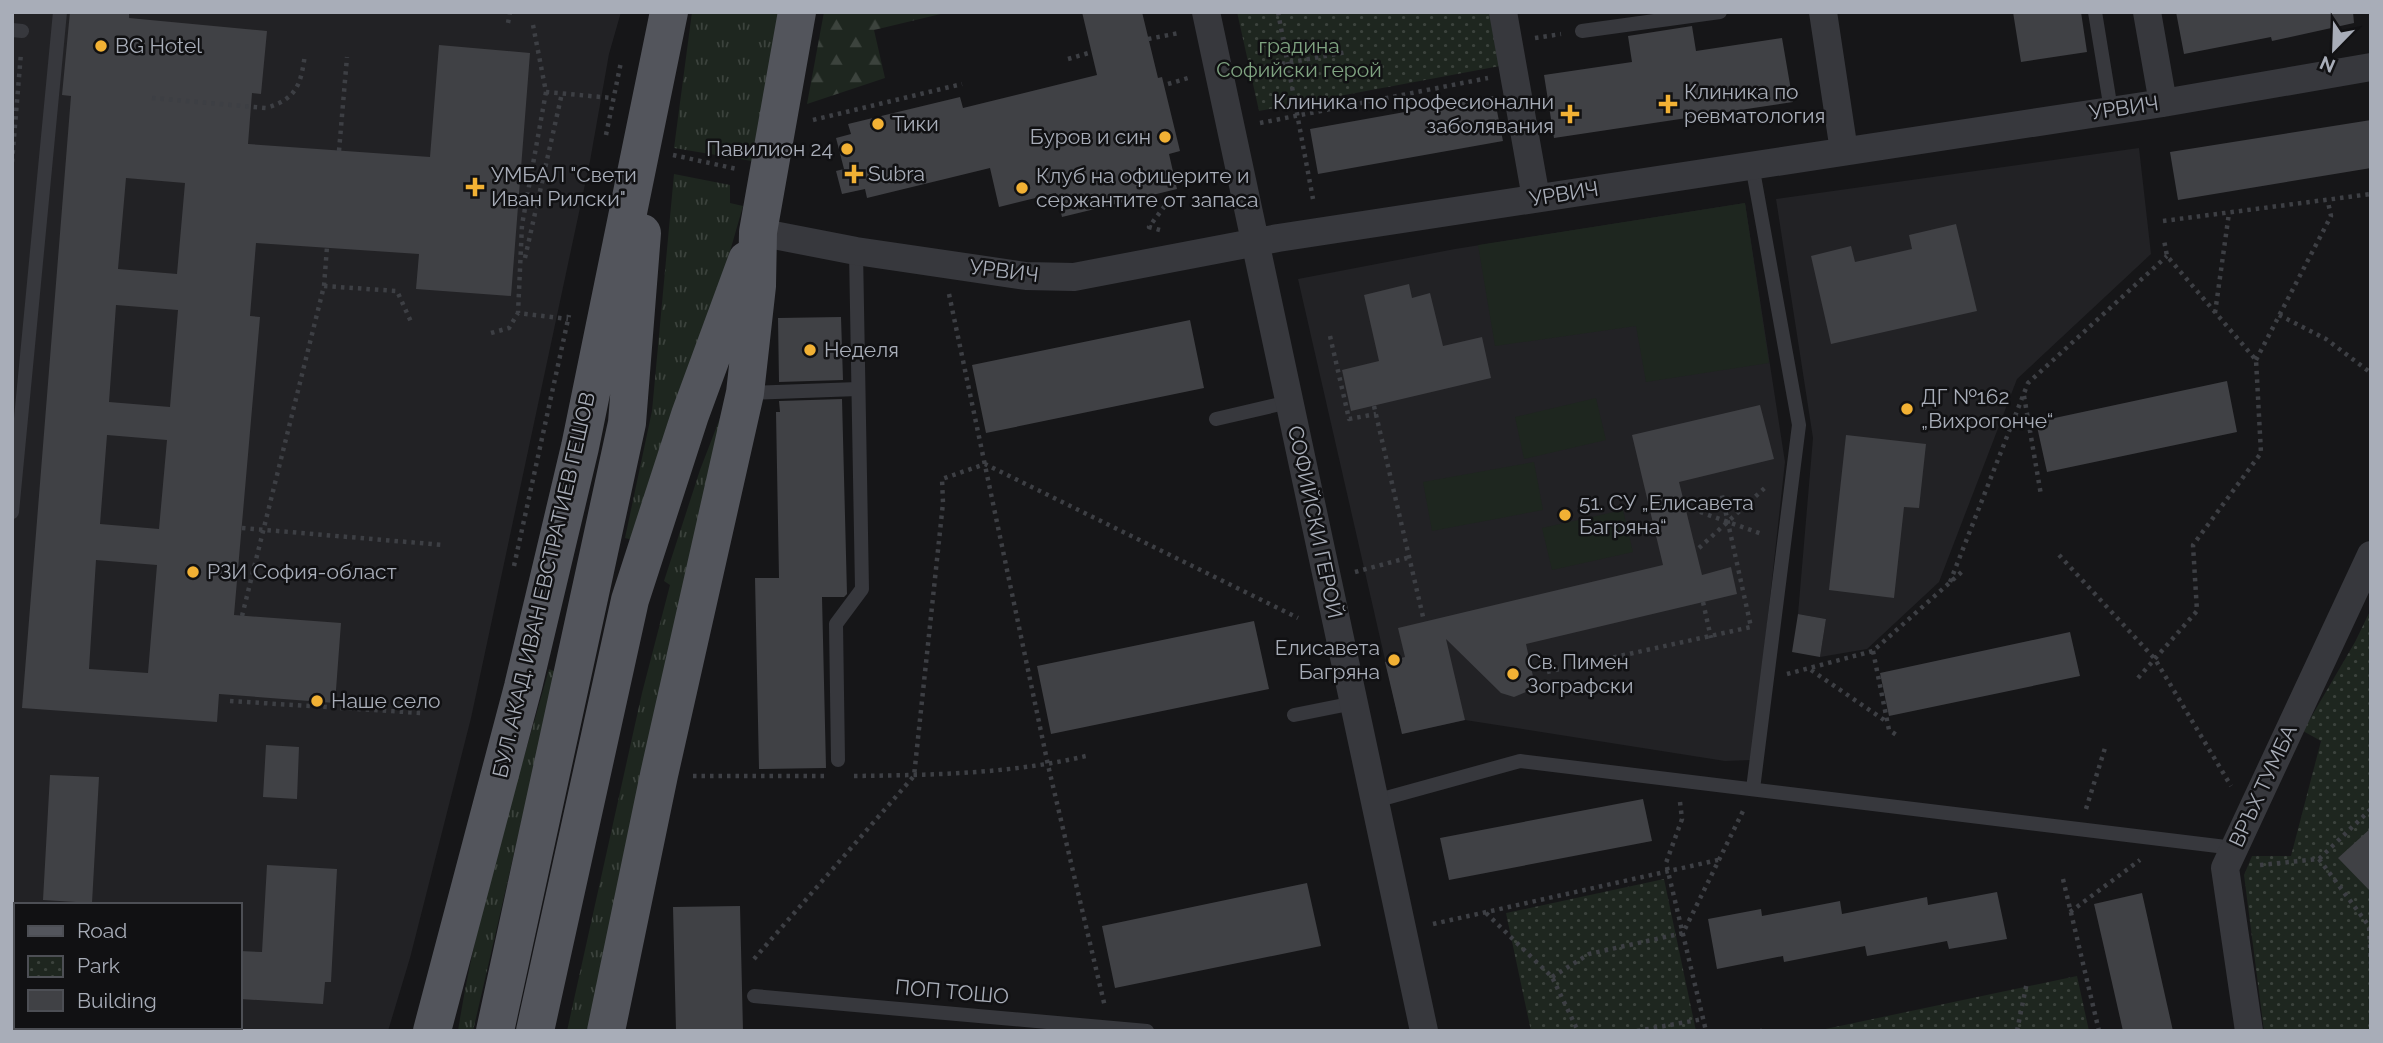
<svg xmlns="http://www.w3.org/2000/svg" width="2383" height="1043" font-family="Raleway,sans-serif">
  <defs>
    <pattern id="grass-tufts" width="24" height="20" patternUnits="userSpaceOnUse" patternTransform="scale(1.75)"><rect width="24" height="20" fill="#1e261f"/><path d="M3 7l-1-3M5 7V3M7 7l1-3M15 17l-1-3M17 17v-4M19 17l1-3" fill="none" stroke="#3c433d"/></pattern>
    <pattern id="forest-firs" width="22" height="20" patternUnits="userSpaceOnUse" patternTransform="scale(1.75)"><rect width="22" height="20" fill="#1e261f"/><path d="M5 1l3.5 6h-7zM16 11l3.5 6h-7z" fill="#3c433d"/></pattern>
    <pattern id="park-dots" width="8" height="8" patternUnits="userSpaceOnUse" patternTransform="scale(1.75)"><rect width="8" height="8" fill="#1e261f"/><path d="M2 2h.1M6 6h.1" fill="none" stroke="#3c433d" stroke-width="1.8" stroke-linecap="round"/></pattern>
  </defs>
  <rect width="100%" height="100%" fill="#161618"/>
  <path fill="#222225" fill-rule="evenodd" d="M12 12H621L609 54 590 161 471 718 410 958 388 1031H12ZM16 905H240V1027H16Z
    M2139 148 2151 254 2017 379 1939 582 1867 649 1820 657 1826 619 1798 614 1813 438 1776 199Z
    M1745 203 1785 462 1752 760 1725 761 1465 720 1402 734 1298 279 1455 249Z"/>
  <path fill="url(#grass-tufts)" d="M692 12H780L752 161 674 148Z
    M674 174 730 185V203L743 206 711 318 633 540 625 538 652 411Z
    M738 371 594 1031H567L642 693 670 585 664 581 700 470Z
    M549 669 556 672 473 1031H458C477 908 516 788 549 669Z"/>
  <path fill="url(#forest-firs)" d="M824 12H949L874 30 885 78 807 104Z"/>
  <path fill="url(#park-dots)" d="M1237 12H1490L1500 66 1259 111Z
    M2371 609V1031H2264L2244 875 2252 856H2291L2321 741 2303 731 2355 642Z
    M1664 879 1696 1031H1531L1506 913Z
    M2077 976 2089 1031H1816Z"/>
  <path fill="#1e261f" d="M1745 203 1769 363 1646 382 1636 326 1495 346 1478 245Z
    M1596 398 1606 440 1524 459 1515 417Z
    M1534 462 1543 510 1432 531 1423 482Z
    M1623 510 1633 552 1552 570 1542 528Z"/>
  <path fill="#404145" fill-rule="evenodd" d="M70 12H129V18L267 31 261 94 252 93 248 144 430 157 439 45 530 53 511 296 416 289 419 254 256 243 250 316 260 317 234 615 341 623 335 703 219 694 217 722 22 708 71 96 62 95ZM126 178 185 183 177 274 118 269ZM116 305 178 310 170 407 109 402ZM107 435 167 440 159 529 100 524ZM96 560 157 565 148 673 89 669Z
    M1082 12H1142L1158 78 1162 77 1180 151 1169 154 1177 189 1062 217 1056 193 999 207 990 168 867 198 865 189 842 194 836 171 844 169 836 138 851 134 848 124 960 97 963 108 1097 75Z
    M2013 12H2081L2087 52 2021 62Z
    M2176 12H2353L2354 23 2272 41 2271 37 2184 54Z
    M1692 26 1696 51 1782 38 1793 102 1554 138 1544 75 1632 62 1628 36Z
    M1494 96 1503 141 1318 174 1310 129Z
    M2371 120V168L2178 200 2170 152Z
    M1956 224 1977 311 1831 344 1811 256 1851 246 1855 262 1912 249 1909 235Z
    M1409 284 1412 298 1430 293 1443 346 1482 337 1491 378 1351 411 1342 370 1379 361 1364 295Z
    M841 317 843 380 779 382 778 318Z
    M1190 320 1204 388 986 433 972 365Z
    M2227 381 2237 432 2047 472 2036 422Z
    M842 399 847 594 844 597H822L826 768 759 769 755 578H779L776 412H780L779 401Z
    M1760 405 1774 459 1679 482 1702 575 1731 567 1737 594 1526 644 1534 681 1526 692 1514 697 1501 693 1446 639 1465 720 1402 734 1385 662 1405 657 1398 628 1663 565 1632 435Z
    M1846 435 1926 444 1919 508 1904 507 1894 598 1829 590Z
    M1798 614 1826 619 1820 657 1792 652Z
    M1254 621 1269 689 1051 734 1037 666Z
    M2070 632 2080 676 1889 716 1880 673Z
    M266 745 299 747 297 799 263 797Z
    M50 775 99 777 92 903 43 900Z
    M1643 799 1652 841 1449 880 1440 838Z
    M2371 828V892L2338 858Z
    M267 865 337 869 331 982H325L323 1004 240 999V951L262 952Z
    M1307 883 1321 946 1115 988 1102 926Z
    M1997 892 2007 939 1949 949 1947 941 1867 956 1865 946 1784 962 1783 956 1717 969 1708 919 1761 909 1762 916 1840 901 1842 914 1927 897 1928 905Z
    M2142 893 2173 1031H2123L2103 943 2094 904Z
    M740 906 743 1031H676L673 907Z"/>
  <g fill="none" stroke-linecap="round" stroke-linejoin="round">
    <path stroke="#3d3f44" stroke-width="4.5" stroke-dasharray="3.5 5" stroke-linecap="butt" d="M1278 12 1313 199
      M508 23 510 12
      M533 25 546 92 612 98
      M1535 38 1561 34
      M1148 39 1179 33
      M1068 59 1092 52
      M1248 70 1347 52
      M1168 84 1188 78
      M546 92 522 225 518 313 568 319
      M152 98 266 108C297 99 301 84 305 54
      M813 120 962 84
      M1260 123 1488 78
      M606 135 621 62
      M339 151 347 57
      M673 155 737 169
      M12 162 21 53
      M2163 221 2371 194
      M1160 230 1149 227 1167 203
      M525 258 562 93
      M324 286 327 247
      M949 294 1048 765 1105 1007
      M2215 313 2229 213
      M2279 315 2326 339 2371 373
      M491 333 509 328 518 313
      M1330 336 1349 419 1376 414
      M2256 360 2331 216 2328 202
      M2024 396 2041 495
      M1374 406 1424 621
      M1700 512 1762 534
      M242 528 443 545
      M1699 548 1768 485
      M2059 555 2155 659 2231 786
      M514 566 569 315
      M1355 572 1407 558
      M1950 582 2028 383 2167 256
      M1703 602 1711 638
      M242 616 324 286 397 291 412 324
      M1873 651 1889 730 1898 736
      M1811 670 1887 722
      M1547 672 1751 627 1721 491
      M1787 674 1873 651 1965 569
      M2138 678 2197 611 2193 545 2261 453 2256 360 2167 256 2164 240
      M230 701 421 713
      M693 776H825
      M854 776C933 775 1013 774 1090 755
      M1680 802 1682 819 1666 863 1706 1031
      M2086 809 2105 748
      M2319 859 2369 926 2371 964
      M2260 865 2319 859 2371 809
      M2063 879 2099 1031
      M2070 912 2140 860
      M1486 913 1552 977 1578 1031
      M1433 924 1718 860
      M754 959 914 776 943 503 942 479 985 464 1298 618
      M1552 977 1589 954 1683 933 1744 809
      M1637 1031 1703 1019
      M1760 1031H1762
      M2017 1031 2027 982"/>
    <path stroke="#37383d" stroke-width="14" d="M2095 12 2111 110
      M12 30 22 31
      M1582 31 1720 12
      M1752 165 1799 425 1753 789
      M747 393 858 389
      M1216 419 1289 402
      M12 512 60 12
      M1294 715 1354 703
      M838 760 836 624 862 589 856 251
      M1375 801 1520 761 2234 848
      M754 996 1147 1031"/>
    <path stroke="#37383d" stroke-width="28" d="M1206 12 1424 1031
      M1503 12 1536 198
      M1823 12 1844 151
      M2147 12 2163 103
      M758 232 856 251 1026 276 1074 277 1278 238 2163 103 2371 67
      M2249 1031 2225 868 2371 555"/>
    <path stroke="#53555c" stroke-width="38" d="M432 1031 523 687 580 447 669 12
      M495 1031 627 423 642 233
      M535 1031 630 600 690 415 747 260
      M606 1031 659 775 745 393 757 286 758 232 797 12"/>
  </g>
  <g fill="#f2b134" stroke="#111113" stroke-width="2.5">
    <circle cx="101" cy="46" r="7"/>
    <path d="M1664.5 93.5h7v7h7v7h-7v7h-7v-7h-7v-7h7z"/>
    <path d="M1566.5 103.5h7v7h7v7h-7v7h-7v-7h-7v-7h7z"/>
    <circle cx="878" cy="124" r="7"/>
    <circle cx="1165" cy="137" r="7"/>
    <circle cx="847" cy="149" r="7"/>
    <path d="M850.5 163.5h7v7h7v7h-7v7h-7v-7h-7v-7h7z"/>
    <path d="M471.5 176.5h7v7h7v7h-7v7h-7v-7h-7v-7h7z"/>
    <circle cx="1022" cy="188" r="7"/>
    <circle cx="810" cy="350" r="7"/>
    <circle cx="1907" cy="409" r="7"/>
    <circle cx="1565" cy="515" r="7"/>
    <circle cx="193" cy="572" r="7"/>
    <circle cx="1394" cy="660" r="7"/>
    <circle cx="1513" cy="674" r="7"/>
    <circle cx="317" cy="701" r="7"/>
  </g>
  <g text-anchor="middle" stroke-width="5" stroke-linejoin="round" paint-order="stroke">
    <g font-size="21" fill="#a8adb8" stroke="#111113" text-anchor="start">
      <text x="115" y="53">BG Hotel</text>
      <text x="1684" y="99">Клиника по<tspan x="1684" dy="24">ревматология</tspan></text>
      <text x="1554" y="109" text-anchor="end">Клиника по професионални<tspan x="1554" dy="24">заболявания</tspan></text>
      <text x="892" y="131">Тики</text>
      <text x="1151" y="144" text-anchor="end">Буров и син</text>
      <text x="833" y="156" text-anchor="end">Павилион 24</text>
      <text x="868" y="181">Subra</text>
      <text x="491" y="182">УМБАЛ "Свети<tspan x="491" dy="24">Иван Рилски"</tspan></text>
      <text x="1036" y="183">Клуб на офицерите и<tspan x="1036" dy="24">сержантите от запаса</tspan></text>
      <text x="824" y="357">Неделя</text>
      <text x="1921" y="404">ДГ №162<tspan x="1921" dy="24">„Вихрогонче“</tspan></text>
      <text x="1579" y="510">51. СУ „Елисавета<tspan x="1579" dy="24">Багряна“</tspan></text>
      <text x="207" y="579">РЗИ София-област</text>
      <text x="1380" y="655" text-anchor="end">Елисавета<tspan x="1380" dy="24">Багряна</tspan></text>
      <text x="1527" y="669">Св. Пимен<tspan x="1527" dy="24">Зографски</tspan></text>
      <text x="331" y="708">Наше село</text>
    </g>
    <g font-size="21" fill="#7fa381" stroke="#111113">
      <text x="1299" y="53">градина<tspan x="1299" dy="24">Софийски герой</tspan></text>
    </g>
    <g font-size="21" fill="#a8adb8" stroke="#111113">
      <text transform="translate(2124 108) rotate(-8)" y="7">УРВИЧ</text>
      <text transform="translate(1564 194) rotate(-9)" y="7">УРВИЧ</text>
      <text transform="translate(1004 271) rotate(7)" y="7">УРВИЧ</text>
      <text transform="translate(1315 522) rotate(78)" y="7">СОФИЙСКИ ГЕРОЙ</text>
      <text transform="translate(544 585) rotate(-77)" y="7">БУЛ. АКАД. ИВАН ЕВСТРАТИЕВ ГЕШОВ</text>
      <text transform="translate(2263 786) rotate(-65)" y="7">ВРЪХ ТУМБА</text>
      <text transform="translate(952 992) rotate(5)" y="7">ПОП ТОШО</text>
    </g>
  </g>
  <rect width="2383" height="1043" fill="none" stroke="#a8adb8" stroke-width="28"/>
  <rect x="14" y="903" width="228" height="126" fill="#111113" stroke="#4d4f55" stroke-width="2"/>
  <rect x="28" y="926" width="35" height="10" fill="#53555c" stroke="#4d4f55" stroke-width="2"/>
  <text x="77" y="938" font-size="21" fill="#a8adb8">Road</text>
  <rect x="28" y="956" width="35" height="21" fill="url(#park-dots)" stroke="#4d4f55" stroke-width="2"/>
  <text x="77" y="973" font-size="21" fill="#a8adb8">Park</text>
  <rect x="28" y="990" width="35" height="21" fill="#404145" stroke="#4d4f55" stroke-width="2"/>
  <text x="77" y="1008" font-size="21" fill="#a8adb8">Building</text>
  <g transform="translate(2334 49) rotate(203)" stroke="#111113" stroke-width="5" paint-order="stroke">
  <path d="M0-5L12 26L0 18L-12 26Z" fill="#a8adb8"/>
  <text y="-10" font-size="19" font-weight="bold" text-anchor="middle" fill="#a8adb8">N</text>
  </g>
</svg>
